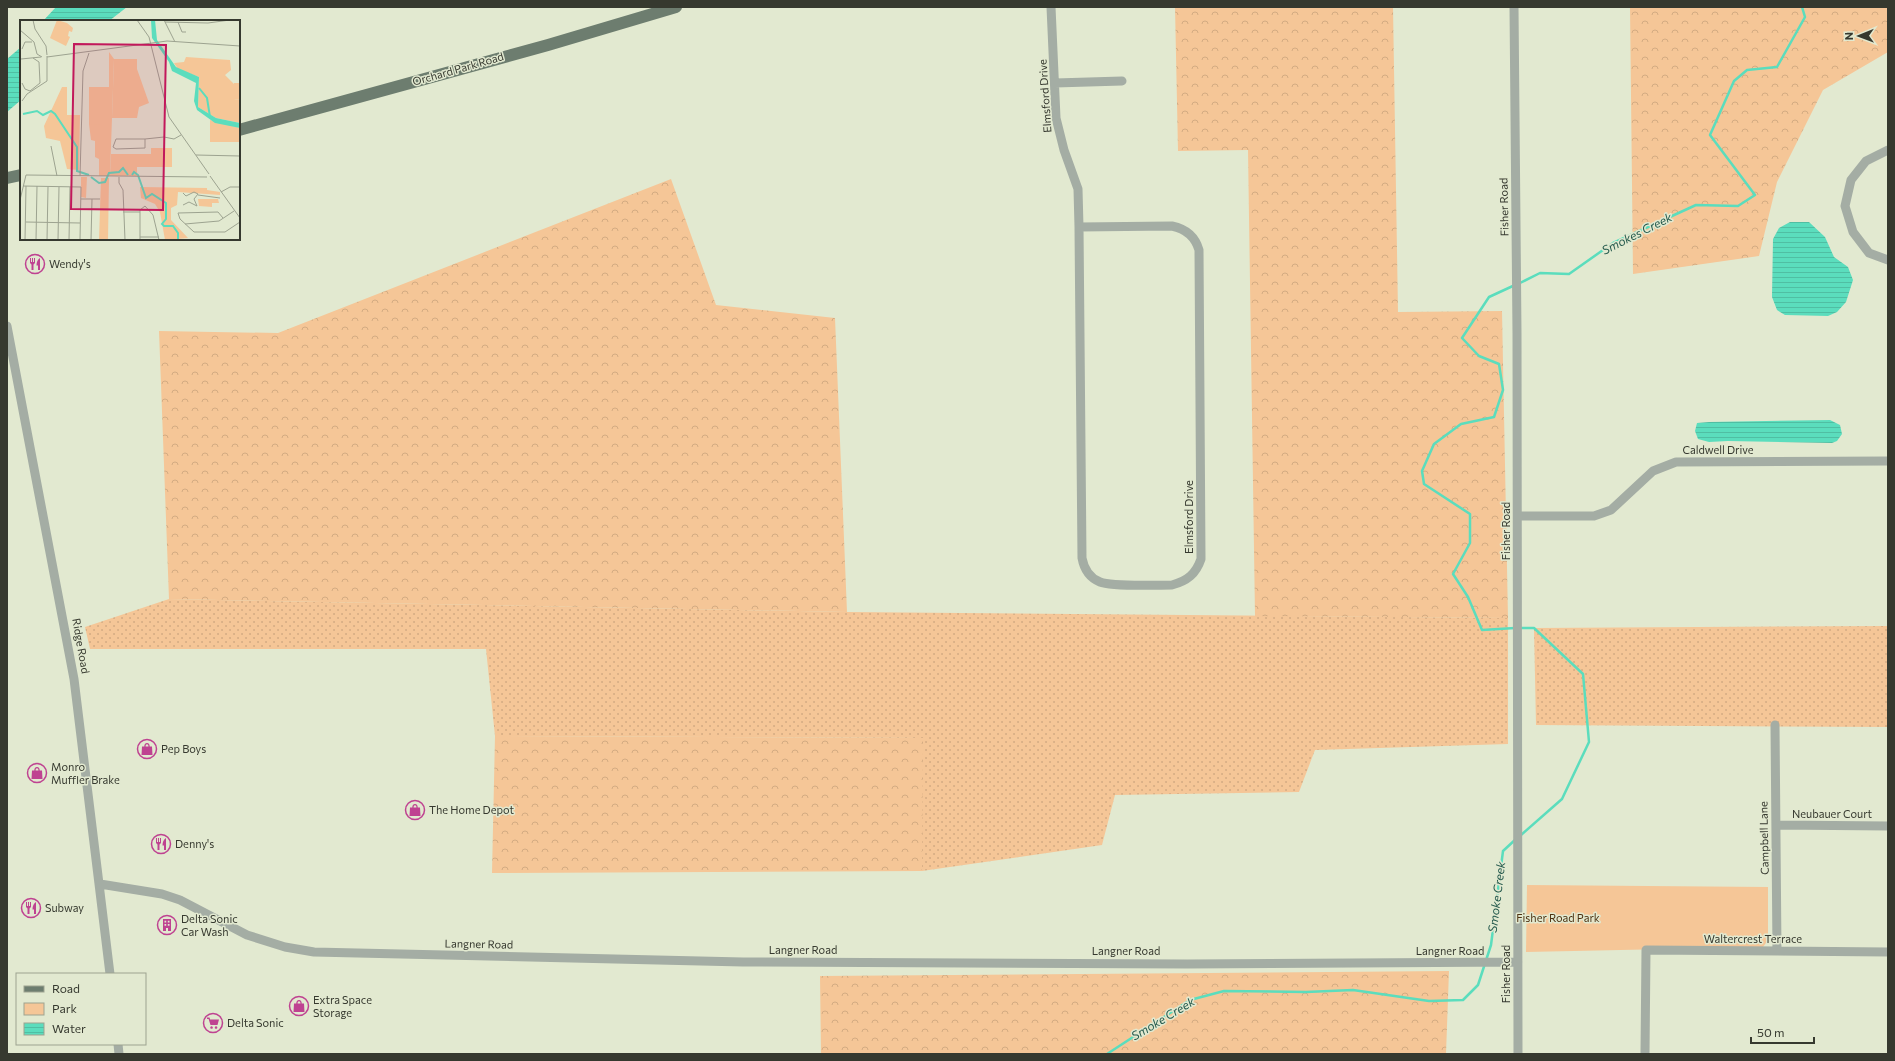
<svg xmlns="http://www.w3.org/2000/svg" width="1895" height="1061" font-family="Commissioner,sans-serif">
  <defs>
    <pattern id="grass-dots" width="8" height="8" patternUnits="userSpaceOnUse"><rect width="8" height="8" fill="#f5c697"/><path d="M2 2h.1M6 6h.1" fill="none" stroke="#d3ab82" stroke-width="1.8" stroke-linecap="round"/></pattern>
    <pattern id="forest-crowns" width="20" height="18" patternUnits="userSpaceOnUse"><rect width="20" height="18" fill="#f5c697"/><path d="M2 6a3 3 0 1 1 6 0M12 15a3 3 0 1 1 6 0" fill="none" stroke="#d3ab82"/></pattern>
    <pattern id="water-rules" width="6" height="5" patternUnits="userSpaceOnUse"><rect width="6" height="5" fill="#5bddbd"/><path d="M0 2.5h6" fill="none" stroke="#50bea3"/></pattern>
  </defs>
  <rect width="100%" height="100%" fill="#e2e9d0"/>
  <path fill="url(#grass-dots)" d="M169 599 847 612 1508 618V744L1315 750 1299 792 1115 795 1102 845 922 871V738L495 736 486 649H90L85 627Z
    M1888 626V727L1536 725 1534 628Z"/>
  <path fill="url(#forest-crowns)" d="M1175 7H1393L1398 312 1502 311 1508 618 1255 616 1248 150 1178 151Z
    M1630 7H1888V52L1823 90 1777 182 1759 256 1633 274Z
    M671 179 716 305 835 318 847 612 169 599 159 331 278 333Z
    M495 736 923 738 922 871 492 873Z
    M1449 971 1446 1054H821L820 976Z"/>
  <path fill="#f5c697" d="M1527 885 1768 887V940L1763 947 1526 952Z"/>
  <path fill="url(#water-rules)" d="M56 7H127L109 21H43Z
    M21 47V100L7 112V59Z
    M1790 222H1809L1825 237 1834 257 1848 267 1853 280 1846 302 1837 312 1828 316 1785 315 1777 310 1772 297 1773 239 1779 228Z
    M1830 420 1840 425 1842 434 1837 441 1832 443 1728 441 1709 442 1698 439 1695 431 1697 423 1709 422Z"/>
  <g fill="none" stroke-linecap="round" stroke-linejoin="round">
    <path stroke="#5bddbd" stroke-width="2.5" d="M1520 283 1540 273 1569 274 1613 243 1696 205 1738 206 1755 195 1710 135 1734 81 1747 70 1777 67 1805 17 1802 7
      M1515 628 1482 630 1468 597 1453 574 1470 543V514L1424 484 1422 471 1434 444 1461 424 1494 417 1503 390 1499 364 1479 356 1462 338 1489 297 1515 285
      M1520 628H1534L1583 674 1589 742 1562 799 1521 835
      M1107 1054 1190 1000 1224 991 1306 992 1353 990 1429 1001 1463 1000 1478 985 1491 945 1503 851 1516 839"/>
    <path stroke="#a4ada4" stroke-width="9" d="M1051 7 1056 118 1064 150 1078 189 1079 227
      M1514 7 1517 333 1518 1054
      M1055 83 1122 81
      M1888 150 1866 161 1851 180 1845 206 1853 232 1869 253 1888 260
      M1172 226C1186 229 1195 236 1199 250L1201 559C1196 574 1187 581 1172 585 1156 585 1112 587 1100 582 1090 578 1084 569 1082 558L1079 227Z
      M7 326 74 679 110 974
      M1518 516H1594L1611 510 1653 471 1676 462 1888 461
      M1775 725 1777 951
      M1776 825 1888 826
      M100 884 162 894 180 900 247 935 285 947 314 952 743 962 1187 964 1518 962
      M118 1044 119 1054
      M1645 1054 1646 950 1888 952"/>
    <path stroke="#6d7d6f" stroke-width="12" d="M239 130 548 45 676 7
      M7 178 21 175"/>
  </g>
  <defs>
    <symbol id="restaurant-ring" viewBox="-11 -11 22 22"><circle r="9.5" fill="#e2e9d0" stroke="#bf4291" stroke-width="1.5"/><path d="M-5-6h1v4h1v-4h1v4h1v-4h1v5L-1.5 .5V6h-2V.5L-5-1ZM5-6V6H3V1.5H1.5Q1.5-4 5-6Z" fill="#bf4291"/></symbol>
    <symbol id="shop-ring" viewBox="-11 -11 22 22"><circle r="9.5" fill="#e2e9d0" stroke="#bf4291" stroke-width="1.5"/><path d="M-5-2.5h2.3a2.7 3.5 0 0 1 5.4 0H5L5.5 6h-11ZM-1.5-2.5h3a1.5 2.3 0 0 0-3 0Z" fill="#bf4291"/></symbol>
    <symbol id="building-ring" viewBox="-11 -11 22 22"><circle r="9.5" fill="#e2e9d0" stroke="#bf4291" stroke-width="1.5"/><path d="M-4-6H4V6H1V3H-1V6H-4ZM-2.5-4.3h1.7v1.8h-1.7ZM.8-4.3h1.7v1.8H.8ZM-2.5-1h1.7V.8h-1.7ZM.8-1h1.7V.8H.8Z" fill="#bf4291"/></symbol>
    <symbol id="supermarket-ring" viewBox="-11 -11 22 22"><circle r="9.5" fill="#e2e9d0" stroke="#bf4291" stroke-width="1.5"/><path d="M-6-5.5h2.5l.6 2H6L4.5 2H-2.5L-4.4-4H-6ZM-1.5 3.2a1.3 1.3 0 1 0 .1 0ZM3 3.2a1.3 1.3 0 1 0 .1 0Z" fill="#bf4291"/></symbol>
  </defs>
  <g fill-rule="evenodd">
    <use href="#restaurant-ring" x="24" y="253" width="22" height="22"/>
    <use href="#shop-ring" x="136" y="738" width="22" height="22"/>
    <use href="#shop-ring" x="26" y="762" width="22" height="22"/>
    <use href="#shop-ring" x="404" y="799" width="22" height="22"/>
    <use href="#restaurant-ring" x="150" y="833" width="22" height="22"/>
    <use href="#restaurant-ring" x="20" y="897" width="22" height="22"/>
    <use href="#building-ring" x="156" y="914" width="22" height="22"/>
    <use href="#shop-ring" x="288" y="995" width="22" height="22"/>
    <use href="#supermarket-ring" x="202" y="1012" width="22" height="22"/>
  </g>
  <g text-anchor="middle" stroke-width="3" stroke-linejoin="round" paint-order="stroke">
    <g font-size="11" fill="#36392f" stroke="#e2e9d0">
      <text transform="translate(458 69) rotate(-16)" y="4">Orchard Park Road</text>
      <text transform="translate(1045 96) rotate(-94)" y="4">Elmsford Drive</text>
      <text transform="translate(1504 207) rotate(-91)" y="4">Fisher Road</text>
      <text x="1718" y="454">Caldwell Drive</text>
      <text transform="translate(1189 517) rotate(-90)" y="4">Elmsford Drive</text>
      <text transform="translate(1506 531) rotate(-90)" y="4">Fisher Road</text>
      <text transform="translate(81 646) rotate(80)" y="4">Ridge Road</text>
      <text x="1832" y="818">Neubauer Court</text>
      <text transform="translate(1764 838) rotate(-91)" y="4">Campbell Lane</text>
      <text x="1753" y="943">Waltercrest Terrace</text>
      <text transform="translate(479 944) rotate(1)" y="4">Langner Road</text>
      <text x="803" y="954">Langner Road</text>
      <text x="1126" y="955">Langner Road</text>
      <text x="1450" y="955">Langner Road</text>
      <text transform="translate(1506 974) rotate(-90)" y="4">Fisher Road</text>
    </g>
    <g font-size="11" fill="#36392f" stroke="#e2e9d0" text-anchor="start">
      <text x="49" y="268">Wendy's</text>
      <text x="161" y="753">Pep Boys</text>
      <text x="51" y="771">Monro<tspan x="51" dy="13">Muffler Brake</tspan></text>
      <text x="429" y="814">The Home Depot</text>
      <text x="175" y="848">Denny's</text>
      <text x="45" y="912">Subway</text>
      <text x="181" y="923">Delta Sonic<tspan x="181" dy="13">Car Wash</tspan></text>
      <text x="313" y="1004">Extra Space<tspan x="313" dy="13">Storage</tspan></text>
      <text x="227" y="1027">Delta Sonic</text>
    </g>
    <g font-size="11" fill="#4e3212" stroke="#e2e9d0">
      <text x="1558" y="922">Fisher Road Park</text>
    </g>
    <g font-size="12" font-style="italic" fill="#255a4d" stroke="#e2e9d0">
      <text transform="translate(1637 234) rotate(-27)" y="4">Smokes Creek</text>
      <text transform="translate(1497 897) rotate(-83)" y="4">Smoke Creek</text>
      <text transform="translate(1163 1019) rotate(-31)" y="4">Smoke Creek</text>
    </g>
  </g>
  <g transform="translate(20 20)">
    <rect width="220" height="220" fill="#e2e9d0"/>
    <path d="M37 0 47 3 53 8 52 12 49 11 48 16 50 17 46 26 30 18ZM89 32 94 39 90 156H79V139L75 137V121L71 120 69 104H80L81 67H89ZM81 158H89L88 220H79Z" fill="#f5c697"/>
    <path d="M166 37 210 40 211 50 205 55 214 64V79L220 80V103L196 98 178 87 179 57 158 49 154 43 164 42ZM94 39H117V49L129 83 119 87 117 98H92ZM42 67H47V95H60L59 150 47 149 40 121 26 118 24 106ZM69 67H81V105L69 104ZM190 100 220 108V122H190ZM131 128H152V147H117V156H90L91 134H131ZM120 167 187 168V170L200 172V175L158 172 157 185 151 188V200L168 218 145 220 140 192 135 184 121 178ZM178 179H198L199 183H192V187L179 186Z" fill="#f5c697"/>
    <path d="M214 63H220V80L214 79ZM61 157H67L66 178 61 177Z" fill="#f5c697"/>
    <path d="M131 0H135L137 20 156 47 179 57 178 87 196 98 220 103V108L195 103 177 90 174 81 176 63 152 51 149 42 132 18Z" fill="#5bddbd"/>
    <path fill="none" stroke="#5bddbd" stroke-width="2" d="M179 68 187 78 190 97M3 94 17 91 23 95 31 91 35 94 57 127V151L69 155M112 155 114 152 118 155 126 178 132 174 146 183V199L142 204 144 206H153L158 213V220M71 157 79 163 85 162 89 153 99 152 103 148 108 155"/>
    <path fill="none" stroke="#9da390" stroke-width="1" d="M13 0 15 9 26 26 27 35M117 0 129 17 149 97 189 154M144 0 155 22M145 2 188 3 210 0M158 2 162 12H166M0 10 14 22 17 34 22 37M0 21V126M2 29 5 22H12M27 37 147 21 220 26M1 39 21 37M2 63 5 69 10 71 20 63 19 42 13 38M2 81 7 74 27 61V36M96 119H125V128L96 129 93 127ZM125 119 144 117 154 119 161 115M31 126 37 156M176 135 220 136M60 156 63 51 69 33M190 156 220 198M99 157V163L103 170 105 220M3 166 61 167 60 220M201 172 210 167H220M163 173 166 176 174 172 178 174 174 179 177 186 169 182 163 185M178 175 200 178M61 179H80M0 180 6 155 187 157M103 192H120M203 198 198 192 158 193 160 199 174 212H205L220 202M6 202 60 203M165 204 199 201 214 191M120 217H139M5 220 6 166M16 220 17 166M27 220 28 167M38 220 39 167M49 220 50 167M71 220 72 179M120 220V190L125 186 133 195 139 220"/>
    <path fill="#c2185b" fill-opacity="0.15" stroke="#c2185b" stroke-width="2" d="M54 24 146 25 143 190 51 189Z"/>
    <rect width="220" height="220" fill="none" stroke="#36392f" stroke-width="2"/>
  </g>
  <rect width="1895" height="1061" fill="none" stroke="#36392f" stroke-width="16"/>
  <rect x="16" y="973" width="130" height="72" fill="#e2e9d0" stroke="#9da390"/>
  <rect x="24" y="986" width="20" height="6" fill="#6d7d6f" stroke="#9da390"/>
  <text x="52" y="993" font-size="12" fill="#36392f">Road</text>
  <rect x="24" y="1003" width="20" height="12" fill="#f5c697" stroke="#9da390"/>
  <text x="52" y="1013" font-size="12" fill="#36392f">Park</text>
  <rect x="24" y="1023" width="20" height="12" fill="url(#water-rules)" stroke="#9da390"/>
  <text x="52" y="1033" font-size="12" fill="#36392f">Water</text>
  <g transform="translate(1859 36) rotate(269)" stroke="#e2e9d0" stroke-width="3" paint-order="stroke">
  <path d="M0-3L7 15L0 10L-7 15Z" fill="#36392f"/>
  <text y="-6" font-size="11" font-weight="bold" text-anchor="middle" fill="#36392f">N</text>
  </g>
  <path d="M1751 1037v6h63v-6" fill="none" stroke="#36392f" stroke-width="2"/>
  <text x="1757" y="1037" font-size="12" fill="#36392f" stroke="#e2e9d0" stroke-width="3" paint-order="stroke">50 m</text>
</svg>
